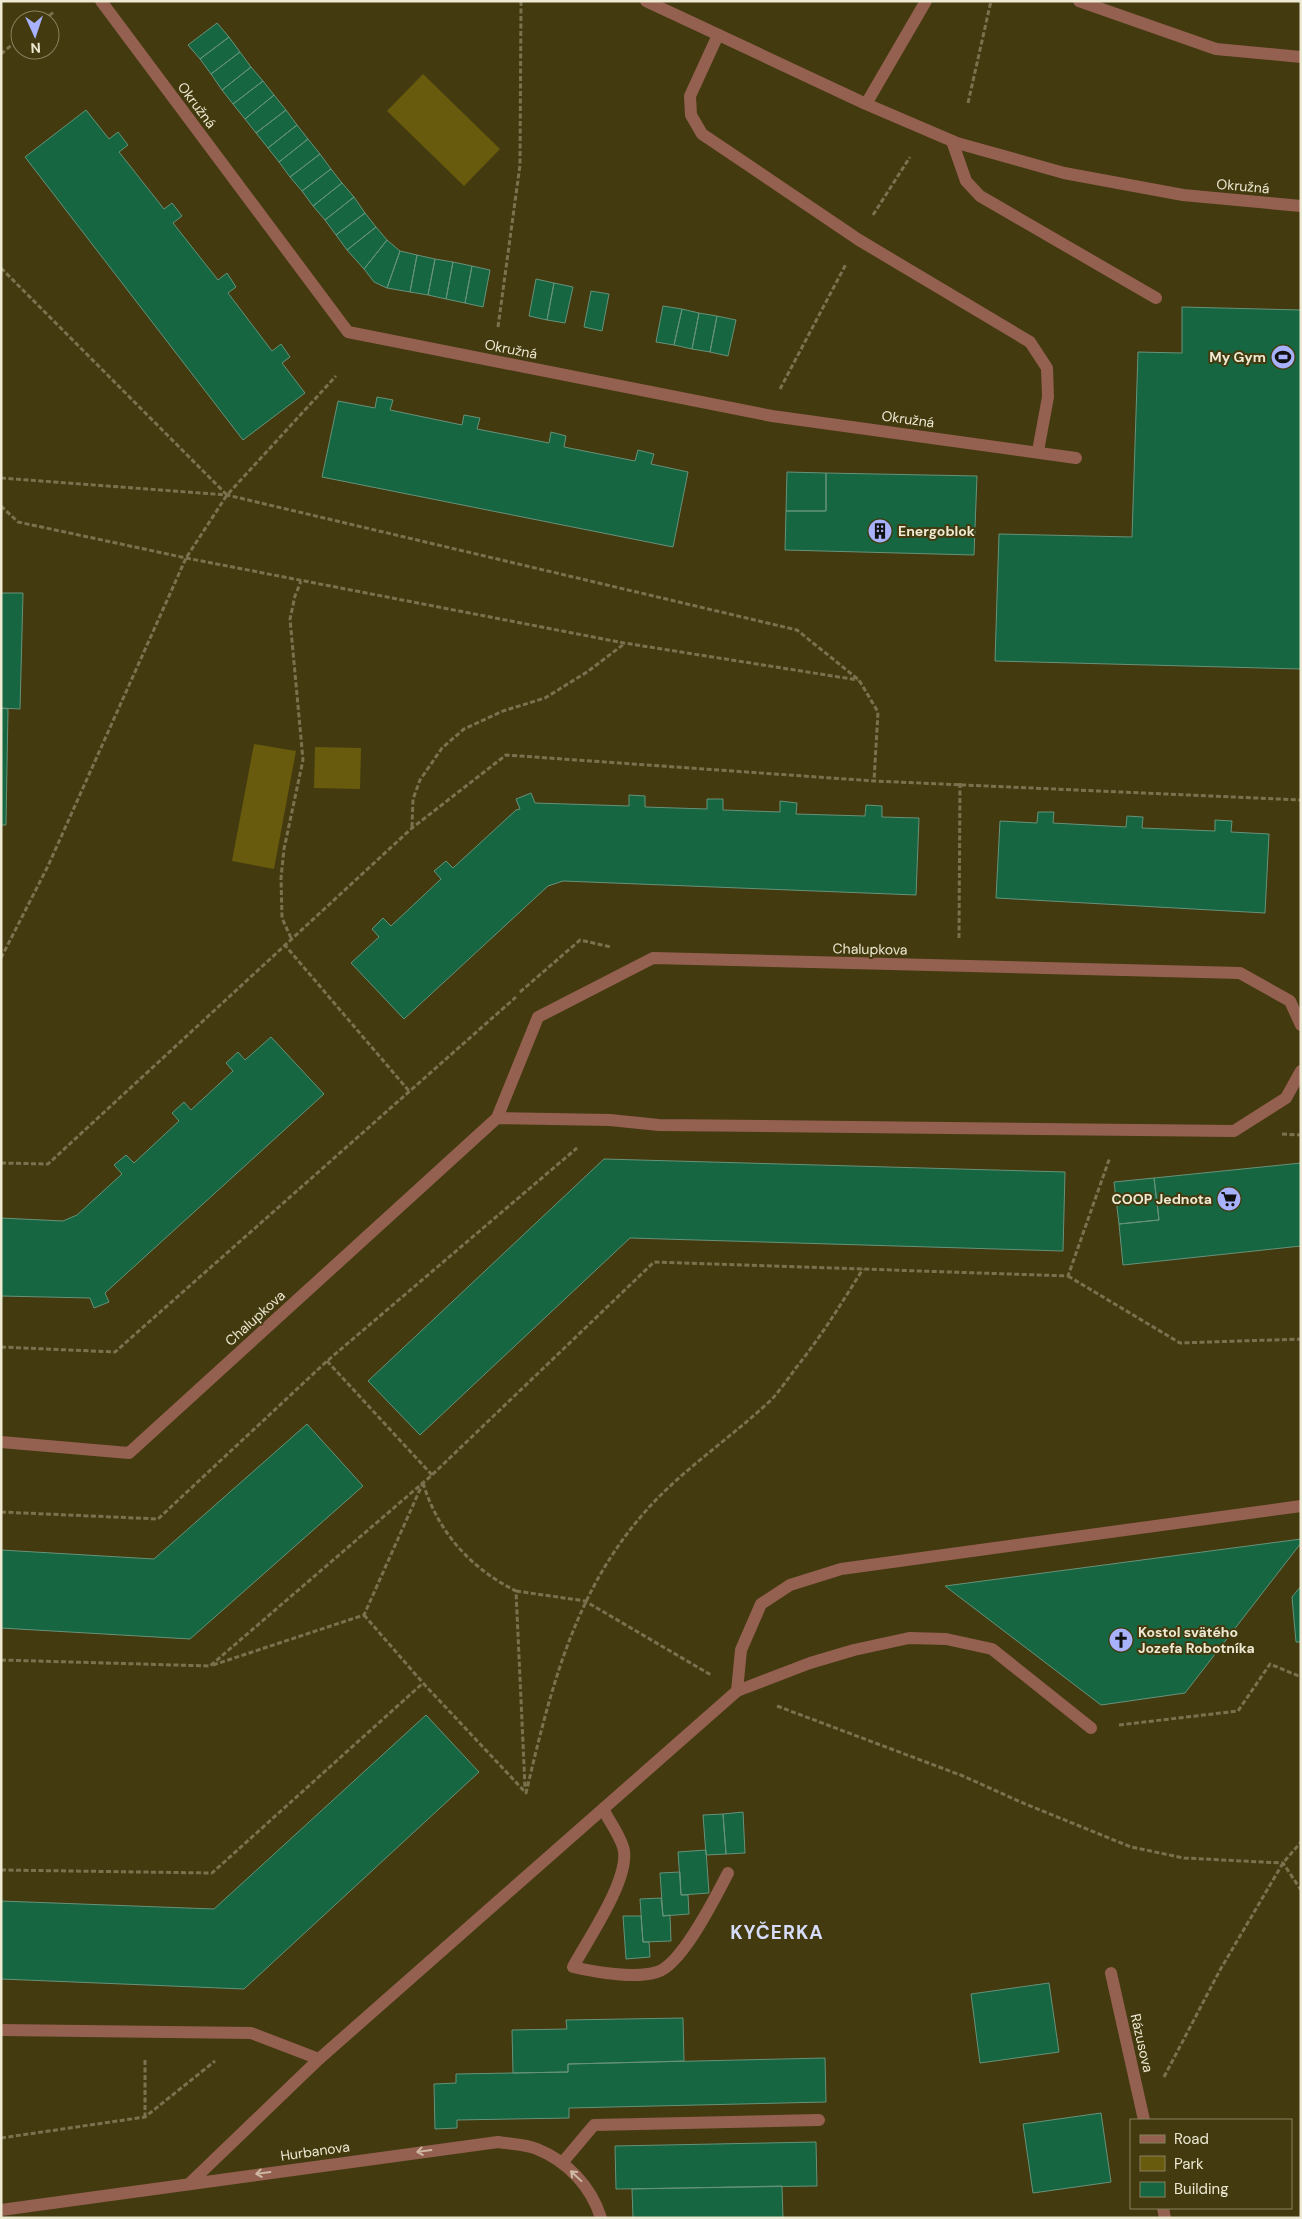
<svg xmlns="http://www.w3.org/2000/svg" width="1302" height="2219" font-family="'DM Sans',sans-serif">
  <rect width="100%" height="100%" fill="#433a0f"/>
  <path fill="#695b0d" d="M423 74 500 149 464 186 387 111Z
    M254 744 296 751 274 869 232 861Z
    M315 747 361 748 360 789 314 788Z"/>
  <path fill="#156641" stroke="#679279" d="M217 23 229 37 200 59 188 45Z
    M229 37 240 52 211 74 200 59Z
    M240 52 251 67 222 90 211 74Z
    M251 67 263 81 233 104 222 90Z
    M263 81 274 95 245 119 233 104Z
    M274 95 286 110 256 133 245 119Z
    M86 110 109 139 118 132 128 145 119 152 164 209 172 203 182 216 173 223 218 280 227 273 236 287 228 293 272 351 281 344 290 357 282 363 305 393 243 440 25 157Z
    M286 110 297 125 268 148 256 133Z
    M297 125 308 139 279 162 268 148Z
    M308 139 320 154 290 177 279 162Z
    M320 154 331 169 302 191 290 177Z
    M331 169 342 183 313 206 302 191Z
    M342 183 354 197 325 220 313 206Z
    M354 197 365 213 336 235 325 220Z
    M365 213 376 227 347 250 336 235Z
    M376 227 387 240 364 269 347 250Z
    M387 240 400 251 387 288 374 282 364 269Z
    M400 251 417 255 410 292 387 288Z
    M417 255 435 259 428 295 410 292Z
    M435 259 453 262 446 299 428 295Z
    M453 262 472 266 465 303 446 299Z
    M472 266 490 270 483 307 465 303Z
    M536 279 554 283 547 320 529 316Z
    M554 283 573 287 565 323 547 320Z
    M591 291 609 294 602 331 584 327Z
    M663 306 682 309 674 345 656 342Z
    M1182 307 1301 310V669L995 661 999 534 1132 537 1138 352 1182 353Z
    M682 309 699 313 692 349 674 345Z
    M699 313 717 316 710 352 692 349Z
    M717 316 736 320 728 356 710 352Z
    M377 397 393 400 390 410 462 425 464 415 480 418 477 429 549 443 551 432 566 436 564 447 635 461 638 450 654 454 651 464 688 472 673 547 322 477 338 401 375 408Z
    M787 472 826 473V511H786Z
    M826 473 977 476 974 555 785 550 786 511H826Z
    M1 593H23L20 709 1 708Z
    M1 708 8 709 6 825H1Z
    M531 793 535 803 629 806V795L645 796V807L707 809V799H723V810L780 812V801L797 803 796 814 865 816 866 805 882 806V817L919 818 916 895 563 881 548 886 404 1019 351 963 379 937 372 929 383 918 391 926 441 879 434 871 446 861 453 868 516 810 520 809 516 799Z
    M1038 812H1054L1053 823 1126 827 1127 816 1143 817 1142 828 1215 831V820L1232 821 1231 832 1269 834 1265 913 996 898 1000 821 1037 823Z
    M271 1037 324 1094 105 1293 109 1302 94 1308 90 1298 1 1296V1218L63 1221 77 1215 122 1174 114 1165 126 1155 134 1163 179 1121 172 1113 184 1102 191 1110 233 1071 226 1063 238 1052 245 1060Z
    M604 1159 1065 1172 1063 1251 630 1238 420 1435 368 1381Z
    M1301 1163V1246L1123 1265 1119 1224 1159 1220 1154 1178Z
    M1154 1178 1159 1220 1119 1224 1114 1182Z
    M307 1424 363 1486 190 1639 1 1628V1550L154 1559Z
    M1301 1539V1543L1185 1693 1101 1705 945 1586Z
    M1301 1586V1642H1296L1292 1597Z
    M426 1715 479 1772 244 1989 1 1979V1901L214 1909Z
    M743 1812 745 1853 726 1854 723 1814Z
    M723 1814 726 1854 706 1855 703 1815Z
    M706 1850 709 1893 681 1895 678 1852Z
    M680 1872 681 1895H688L689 1914 663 1916 660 1873Z
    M661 1898 663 1916 670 1915 671 1941 643 1942 640 1899Z
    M623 1916H641L643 1942H649L650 1957 626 1959Z
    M1049 1983 1059 2052 980 2063 971 1994Z
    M683 2018 684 2061 568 2064V2072L513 2073 512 2030 567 2029 566 2020Z
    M825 2058 826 2102 569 2108V2118L457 2120V2128L435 2129 434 2084 456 2083V2074L568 2072V2064Z
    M1101 2113 1111 2182 1033 2193 1023 2124Z
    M816 2142 817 2186 616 2189 615 2146Z
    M782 2186 783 2218H633L632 2189Z"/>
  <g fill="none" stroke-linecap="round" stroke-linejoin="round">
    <path stroke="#7a724e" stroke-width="3" stroke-dasharray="5 2.5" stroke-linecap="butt" d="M43 20 54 12
      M1 54 20 38
      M968 103 991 1
      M873 215 910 157
      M1 268 227 495 336 376
      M498 327 520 165 521 1
      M780 389 846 264
      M1 478 227 495 797 630 859 680 878 712 874 781
      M1 506 18 522 186 558 624 643 858 680
      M412 827 413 799 420 780 442 748 464 729 503 711 545 698 587 672 624 644
      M291 938 282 918 281 878 284 849 303 760 290 619 295 596 301 581
      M959 938 960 783
      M284 944 409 1091
      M1 958 48 866 186 558 227 495
      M520 992 580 940 611 947
      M1282 1134 1301 1135
      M1 1163 48 1164 412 828 506 755 874 781 1301 800
      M1068 1276 1180 1343 1301 1339
      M1 1347 115 1352 516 997
      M327 1361 432 1475
      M423 1483C438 1532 470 1568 516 1591L525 1787
      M1 1512 158 1519 327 1361 577 1148
      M516 1591 585 1601 711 1675
      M364 1615 423 1683
      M1 1660 210 1666 432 1475 654 1262 1068 1276 1110 1157
      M213 1665 364 1615 422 1485
      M777 1706 963 1776 1023 1803 1131 1847 1184 1858 1283 1863 1301 1890
      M1119 1725 1238 1711 1270 1664 1301 1677
      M1 1870 212 1873 423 1683 526 1793C550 1692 573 1595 643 1514 681 1470 730 1439 772 1399 780 1390 788 1379 795 1369 821 1337 841 1304 863 1269
      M145 2060V2116
      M1164 2077 1220 1970 1283 1863 1301 1842
      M1 2138 145 2117 215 2061"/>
    <path stroke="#946050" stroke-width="12" d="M718 35 690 96 691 115 702 134 859 240 1030 342 1047 368 1048 397 1038 451
      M952 141 966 181 980 196 1156 298
      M1091 1728 992 1649 946 1639 909 1638 854 1650 810 1663 737 1691 741 1650 761 1604 790 1585 841 1569 1301 1506
      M603 1809C609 1821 622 1838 624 1851 628 1882 588 1939 573 1967 595 1972 635 1979 657 1972 682 1965 716 1896 728 1873
      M1 2030 251 2033 319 2059
      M562 2163 594 2125 819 2120"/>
    <path stroke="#946050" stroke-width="12" d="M101 1 348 332 772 416 1076 458
      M646 1 866 104 957 143 1064 173 1183 195 1301 206
      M1079 1 1216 49 1301 57
      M866 104 926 1
      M497 1118 610 1120 659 1125 1234 1131 1286 1098 1301 1071
      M1 1442 129 1453 497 1118 538 1017 653 958 1240 973 1290 1001 1301 1025
      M1111 1973 1144 2120
      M190 2183 319 2059 737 1691
      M1163 2208 1165 2218
      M1 2210 498 2142C510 2144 525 2144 537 2149 567 2161 591 2186 601 2218"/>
  </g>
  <defs><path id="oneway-shaft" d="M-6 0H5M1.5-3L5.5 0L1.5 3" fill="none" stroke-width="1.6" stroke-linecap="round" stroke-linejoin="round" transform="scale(1.25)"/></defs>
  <g stroke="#ceb9a4">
    <use href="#oneway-shaft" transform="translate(424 2151) rotate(172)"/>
    <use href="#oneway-shaft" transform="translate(263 2173) rotate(172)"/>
    <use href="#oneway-shaft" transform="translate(576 2176) rotate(-137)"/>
  </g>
  <defs>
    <symbol id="stadium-disc" viewBox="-11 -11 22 22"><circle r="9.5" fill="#a7b1fc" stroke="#433a0f"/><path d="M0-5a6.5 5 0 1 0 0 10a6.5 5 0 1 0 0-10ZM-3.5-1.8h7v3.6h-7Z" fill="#111"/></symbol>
    <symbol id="building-disc" viewBox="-11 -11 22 22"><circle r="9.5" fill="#a7b1fc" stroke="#433a0f"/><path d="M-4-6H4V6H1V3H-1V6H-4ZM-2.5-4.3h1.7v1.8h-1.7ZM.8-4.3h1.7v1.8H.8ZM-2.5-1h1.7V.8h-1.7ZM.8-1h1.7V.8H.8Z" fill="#111"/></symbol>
    <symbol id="supermarket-disc" viewBox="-11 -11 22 22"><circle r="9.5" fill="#a7b1fc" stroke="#433a0f"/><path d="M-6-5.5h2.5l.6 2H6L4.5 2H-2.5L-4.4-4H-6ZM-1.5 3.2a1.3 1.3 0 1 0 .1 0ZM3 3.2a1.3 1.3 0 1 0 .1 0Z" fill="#111"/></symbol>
    <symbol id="church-disc" viewBox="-11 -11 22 22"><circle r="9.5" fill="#a7b1fc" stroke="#433a0f"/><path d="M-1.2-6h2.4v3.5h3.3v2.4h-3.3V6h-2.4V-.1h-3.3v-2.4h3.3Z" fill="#111"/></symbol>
  </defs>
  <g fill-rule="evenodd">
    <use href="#stadium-disc" x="1269" y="343" width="28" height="28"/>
    <use href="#building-disc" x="866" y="517" width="28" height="28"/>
    <use href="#supermarket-disc" x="1215" y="1185" width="28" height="28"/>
    <use href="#church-disc" x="1107" y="1626" width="28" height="28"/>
  </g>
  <g text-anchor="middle" stroke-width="4" stroke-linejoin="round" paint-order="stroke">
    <g font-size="14" fill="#ede9d2" stroke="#433a0f">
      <text transform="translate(197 105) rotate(53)" y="5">Okružná</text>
      <text transform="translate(1243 186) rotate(5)" y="5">Okružná</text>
      <text transform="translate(511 349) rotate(11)" y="5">Okružná</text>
      <text transform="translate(908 419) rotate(8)" y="5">Okružná</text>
      <text transform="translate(870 949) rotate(1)" y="5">Chalupkova</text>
      <text transform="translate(255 1318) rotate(-42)" y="5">Chalupkova</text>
      <text transform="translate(1142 2043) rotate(77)" y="5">Rázusova</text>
      <text transform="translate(315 2151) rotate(-8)" y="5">Hurbanova</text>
    </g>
    <g font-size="14" font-weight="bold" fill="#ede9d2" stroke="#433a0f" text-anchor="end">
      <text x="1266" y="362">My Gym</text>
      <text x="898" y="536" text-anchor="start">Energoblok</text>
      <text x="1212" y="1204">COOP Jednota</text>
      <text x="1138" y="1637" text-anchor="start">Kostol svätého<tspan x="1138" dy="16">Jozefa Robotníka</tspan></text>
    </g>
    <g font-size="19" font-weight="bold" letter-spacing="1" fill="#d6dbf8" stroke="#433a0f">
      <text x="777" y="1939">KYČERKA</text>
    </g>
  </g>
  <rect width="1302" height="2219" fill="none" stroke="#ede9d2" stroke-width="5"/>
  <rect x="1130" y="2119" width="162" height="90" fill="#433a0f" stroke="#87805d"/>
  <rect x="1140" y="2135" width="25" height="8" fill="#946050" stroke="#87805d"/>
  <text x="1174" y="2144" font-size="15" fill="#ede9d2">Road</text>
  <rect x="1140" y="2156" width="25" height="15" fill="#695b0d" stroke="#87805d"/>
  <text x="1174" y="2169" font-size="15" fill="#ede9d2">Park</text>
  <rect x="1140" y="2182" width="25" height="15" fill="#156641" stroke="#87805d"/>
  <text x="1174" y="2194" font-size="15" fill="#ede9d2">Building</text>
  <g transform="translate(35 35) rotate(177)"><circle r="24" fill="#433a0f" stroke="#87805d"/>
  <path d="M0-4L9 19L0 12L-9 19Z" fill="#a7b1fc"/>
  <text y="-8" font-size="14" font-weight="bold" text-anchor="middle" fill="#ede9d2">N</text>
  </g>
</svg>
